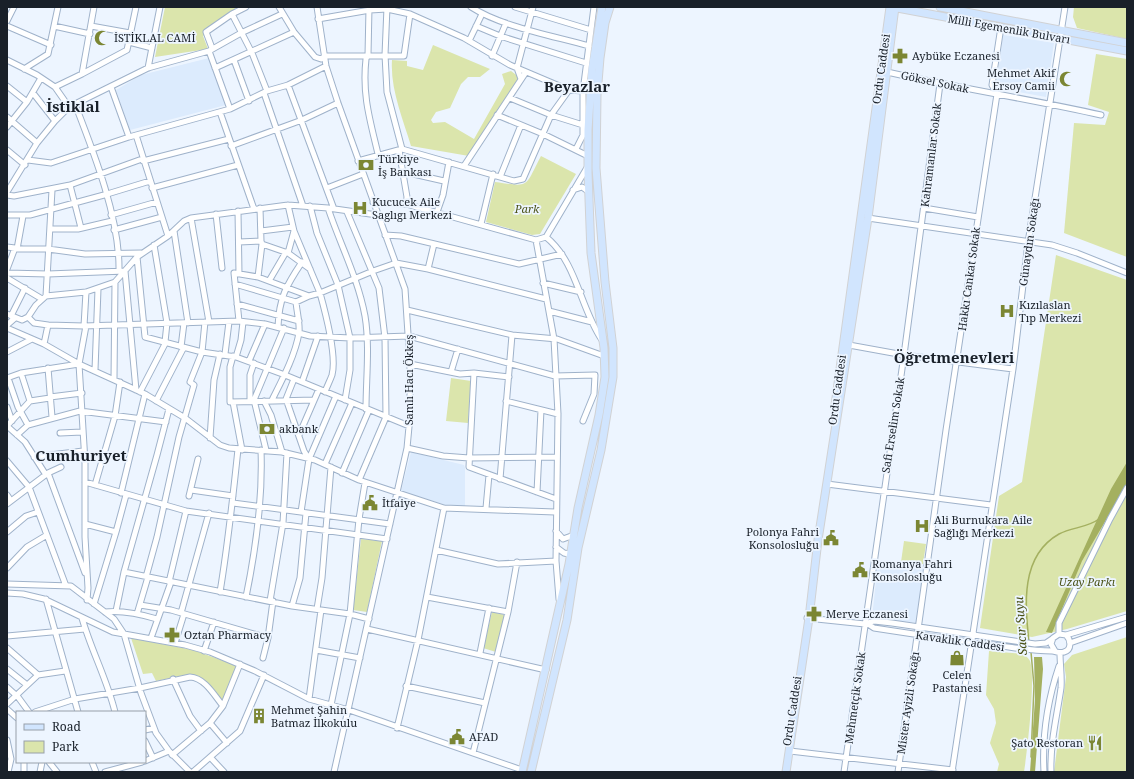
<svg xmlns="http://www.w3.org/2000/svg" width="1134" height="779" font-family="'Noto Serif',serif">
  <rect width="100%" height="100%" fill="#edf5ff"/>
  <path fill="#dcebfd" d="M1003 35 1054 43 1046 97 996 88Z
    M209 58 226 105 130 130 116 90 141 75Z
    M411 452 464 465 465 468V506L446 505 401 491Z
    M878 562 925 566 918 623 872 618Z"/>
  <path fill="#dbe5ac" d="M165 7H235V10L203 36 208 49 155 57Z
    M1074 7H1127V39L1077 28 1073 17Z
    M433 45 490 69 480 77H468L461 84 450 108 436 112 431 120 433 123 445 122 474 139 505 84 502 74 511 71 519 77 469 156 411 146C403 119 390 89 392 60L407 61V66L423 70Z
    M1096 54 1127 59V257L1064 233 1074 123 1105 125 1109 112 1088 105Z
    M541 156 576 174 540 234 532 235 486 222 495 182C531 187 524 188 541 156Z
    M1056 255 1127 280V611L1067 629 1032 637 980 628 999 496 1022 482Z
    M451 378 471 381 468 423 446 421Z
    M361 539 382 541 367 612 353 610Z
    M904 541 926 544 923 564 901 562Z
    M492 612 505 615 496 652 483 648Z
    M1127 637V772H1054L1066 677 1064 664 1072 655Z
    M131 638 193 650 238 666 223 702 198 676 185 675 156 681 152 673 143 674Z
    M989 651 1024 654C1026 656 1029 659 1030 661 1036 678 1027 753 1024 772H997L999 764 990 743 996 723 994 709 986 695Z"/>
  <path fill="#a4b060" d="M1127 462V484L1082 561 1052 633 1046 632 1111 489Z
    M1034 657H1042L1043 669 1035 772H1030L1035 699Z"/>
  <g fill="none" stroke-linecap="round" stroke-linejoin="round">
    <path stroke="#a4b060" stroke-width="1.5" d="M1029 642C1025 605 1020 556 1059 534 1072 527 1087 528 1099 519
      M1031 652 1034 686 1031 757"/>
    <defs>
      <path id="minor" d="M279 7 294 32 315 57 321 59 325 56H404L410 14
        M317 7 326 66 338 103 405 289 410 364V416L407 448 334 772
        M387 7 385 55 387 92 402 149
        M471 7C502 27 554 36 589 46
        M515 7 591 30
        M369 8 368 55 366 59C362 95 370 120 378 154
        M232 14 252 53 267 91
        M318 19 370 10 387 9 410 14 464 38 510 65 569 90 583 91
        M7 21 14 7
        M7 26 51 45
        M54 26 90 34
        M91 26 130 33
        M476 26 500 36 586 63
        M469 41 482 14
        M129 42 152 48
        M212 48 206 32 232 14 246 7
        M209 51 230 109
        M492 56 506 23
        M7 60 37 75 55 87 69 107
        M234 60 249 101
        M148 68 160 7
        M215 68 294 32
        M24 69 48 54 58 7
        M887 72C958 88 1030 99 1101 115
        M82 74 127 50 136 7
        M521 79 517 68 533 7
        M288 85 334 209
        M7 86 27 102
        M55 87 82 74 94 7
        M111 87 129 137
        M33 93 55 121
        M264 93 303 206
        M510 98 551 115 583 125
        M75 104C94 153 120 219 119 271
        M220 112 254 209
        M497 115 543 134 588 156
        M7 117 37 143
        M7 127 27 102 41 78
        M136 135 168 236
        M231 146 302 120 338 103
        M576 149 583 135V91L594 7
        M7 150 25 165
        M399 150 407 197 406 204
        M28 160 51 163 129 137 230 109 267 91 288 85 326 66
        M143 161 229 139
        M358 161 402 149 514 181 523 179 551 115 569 90
        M464 166 526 72
        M403 173H409L444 181
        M500 177 521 125
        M70 185 81 228
        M152 188 238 165
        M327 188 363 174
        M573 190 582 187 589 192
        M7 192 37 143 55 121 69 107 148 68 209 51 241 33 282 14
        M7 195 14 196 70 185 142 159
        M373 202 406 204 536 240 546 237 588 166
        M288 205 294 231 320 293 373 271 396 263 428 269 546 299
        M310 206 317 233 338 285 350 338V370L345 400
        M260 208 261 241
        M328 208C340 244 358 278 365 316 370 346 366 379 366 409
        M924 208 978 217
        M238 211 239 274
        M347 212 379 288 385 338 386 417 359 480
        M437 212 443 195 449 162
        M216 214 222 268
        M7 215H30L104 195 150 181
        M111 215 157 202
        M191 218 209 322
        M868 218 1052 245 1077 253 1127 273
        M481 224 493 174
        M50 229H78L112 221
        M114 230 162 217
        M174 231 188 323
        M261 231 293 227
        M385 235 401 236 519 264 562 254
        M546 237C577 262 580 308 602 340
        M536 240 554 339 558 414 556 561 559 599
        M239 242 261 241 262 244 288 253 310 269
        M154 245 167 323 165 342
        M7 247 23 249H48L85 254 141 253
        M17 249 23 216
        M288 253 294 231
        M137 257 145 337 202 352 236 357 285 375 409 426
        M7 269 15 248
        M428 269 434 244
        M7 273 48 274 125 271 136 390
        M258 277 262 244
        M7 278 42 299
        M269 281 286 252
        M543 283 581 292
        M235 284 296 302C297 313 300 323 299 333 295 356 282 380 272 400
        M46 296 52 190
        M296 302 309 296
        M237 304 299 321
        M407 310 512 335 500 479
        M549 311 592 322
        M7 314 22 320 28 317 36 305 46 296 86 292 115 282 137 257 168 236 184 221 191 218 288 205 328 208 377 215
        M11 316 25 288
        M28 317 34 323 48 325 84 326 239 321 265 324 310 336 350 338 409 336 555 376 595 375 594 394 583 421
        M239 321 234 273 258 277 309 296 320 293C325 311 337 357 332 375 330 381 327 386 325 392
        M7 325 15 318
        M84 326 86 292
        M86 326 79 364 85 462V537L88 588 87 600
        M278 327C279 298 286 286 302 262
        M7 328 44 344 79 364 145 394 185 418 220 445 229 448 282 452 315 460 359 480 444 508 555 512
        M512 335 557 339 604 356
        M44 344 48 325
        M849 345 904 355 1013 369
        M181 347 184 323
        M7 352 32 339
        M225 354 229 322
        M233 356 230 367V402L314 400
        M236 357 241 340 243 322
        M249 361 265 324
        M410 364 460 374 474 373 509 377
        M48 368 52 417
        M95 370 98 289
        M451 372 458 349
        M21 373 30 401 50 398
        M474 373 469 467 556 499
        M7 378 21 373 79 364
        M8 378 18 407 28 425 80 411 166 422
        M114 379 115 282
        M294 379 286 399 304 451 309 459
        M302 382 318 336
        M140 392 166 342
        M50 397 82 393
        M156 401 184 347
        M250 401V375L254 363
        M264 401 271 415 282 452
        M506 401 558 414
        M233 402 242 450
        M7 407 12 421
        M169 409 157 455 124 572 292 606 350 614 369 619
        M7 426 25 442 46 475
        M7 426 30 401
        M60 433 82 432
        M17 435 28 425
        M299 435 319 389
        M210 438 214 380 220 354
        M407 448 443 456 469 458 557 457
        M266 450 254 400 284 328
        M34 457 83 451
        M7 461 29 487 66 586
        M325 464 352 403
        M48 473 85 573
        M342 473 369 410
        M85 482 186 511 387 539
        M827 484 991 505
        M95 485 115 416 120 382
        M191 490 233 496
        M537 492 541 410
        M121 493 145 394
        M7 495 11 501
        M189 496 198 459
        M233 503 390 524
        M7 504 48 473 61 467
        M486 508 489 475
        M301 512 309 459 336 396
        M85 524 116 532 126 495
        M556 531 563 539 574 535
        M7 532 26 516 38 512
        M556 547 564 553 573 555
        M436 550 498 564 556 561
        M7 568 27 547 47 535
        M146 577 157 537 179 437 194 385 190 382 202 352 205 322
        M169 582 186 511
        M7 584 71 586 114 619 124 634 141 693 156 733 169 751 190 772
        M220 592C228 544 233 497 238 449
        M7 593 23 594 44 599 113 632 185 645 210 652 255 671 309 699 349 710 522 770
        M246 597C256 548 263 500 261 450
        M427 597 508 612
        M46 599 78 712
        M270 601 283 523 287 453
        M94 604 116 532
        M140 605 171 610 268 638
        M292 606 300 578 306 513
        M317 609 322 578 331 467
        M116 611 124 572
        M105 612C123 610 140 614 157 619
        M181 613 209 513
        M137 614 148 577
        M82 618C91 650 107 679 115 712
        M807 618 865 624 874 621 892 623 1035 644 1046 643 1052 639
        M868 624 874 628C913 634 952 640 992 645 1012 647 1031 651 1052 651 1056 651 1059 654 1064 652 1072 650 1071 640 1066 635L1059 634 1053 638 1051 644 1055 651
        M367 629 546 670
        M1059 634V623L1110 519 1127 488
        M1066 635 1127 617
        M7 636 85 629
        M151 638 171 582
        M175 643 184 614
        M1070 643 1127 623
        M7 648 38 675 65 671
        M316 650 360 658
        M204 651 214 622
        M480 653 489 608
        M263 658 268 638 273 601
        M7 669 27 685
        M173 679 190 716 201 731
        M406 686 485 703
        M7 687 18 697 29 712
        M309 699 321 610
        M7 704 38 675
        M331 705 350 614 359 519 365 483
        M7 709 17 718
        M35 712 75 699 140 688 190 677C205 678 214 695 223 706
        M210 723 227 743
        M397 728 418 640 444 508
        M145 730 154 728
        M7 740 11 759 8 772
        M145 741 153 758
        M790 751 953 770
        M473 753 508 612 517 562
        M172 755 210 723 223 706 240 664
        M210 757 224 772
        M145 761 169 751
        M24 762V772
        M49 762 57 772
        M92 762 96 772
        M40 772 42 762
        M105 772 142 762
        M193 772 240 731 264 675
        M844 772 904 355 940 84
        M898 772 946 430 997 94 992 85 1001 27
        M952 772 1013 369 1028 243 1065 7
        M1044 772C1042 737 1048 699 1059 666
        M1051 772C1050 743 1057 716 1061 688 1062 677 1060 664 1060 653"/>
      <path id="major" d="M892 7 1127 51
        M940 7 1127 43
        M835 405 890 7
        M522 772 569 564 578 508 599 415 605 377 604 348 591 253 588 172V130L592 69 602 7
        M531 772 567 620 578 548 601 450 613 377V348L605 282 596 168 597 95 600 58 605 23 610 7
        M786 772 809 618 818 540 868 218 895 7"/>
    </defs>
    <use href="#minor" stroke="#9fb2ca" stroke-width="7"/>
    <use href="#major" stroke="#d1d2d4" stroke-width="9"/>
    <use href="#minor" stroke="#fff" stroke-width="5"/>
    <use href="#major" stroke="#d1e5fe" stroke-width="7"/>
  </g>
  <defs>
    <symbol id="mosque-bare" viewBox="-9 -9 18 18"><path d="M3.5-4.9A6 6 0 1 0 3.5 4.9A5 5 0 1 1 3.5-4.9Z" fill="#7b8633" stroke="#edf5ff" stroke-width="2.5" paint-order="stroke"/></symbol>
    <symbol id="pharmacy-bare" viewBox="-9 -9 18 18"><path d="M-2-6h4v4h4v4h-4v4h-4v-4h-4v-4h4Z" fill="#7b8633" stroke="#edf5ff" stroke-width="2.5" paint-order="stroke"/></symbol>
    <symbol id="bank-bare" viewBox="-9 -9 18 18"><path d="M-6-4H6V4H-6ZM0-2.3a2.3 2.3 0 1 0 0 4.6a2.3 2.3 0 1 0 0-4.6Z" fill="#7b8633" stroke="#edf5ff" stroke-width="2.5" paint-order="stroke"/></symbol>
    <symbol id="hospital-bare" viewBox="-9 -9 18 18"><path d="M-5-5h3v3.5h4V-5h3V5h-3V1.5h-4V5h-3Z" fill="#7b8633" stroke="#edf5ff" stroke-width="2.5" paint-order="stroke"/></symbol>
    <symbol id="civic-bare" viewBox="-9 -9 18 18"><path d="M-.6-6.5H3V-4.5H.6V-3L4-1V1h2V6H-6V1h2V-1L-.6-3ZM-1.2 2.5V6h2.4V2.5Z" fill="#7b8633" stroke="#edf5ff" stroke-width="2.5" paint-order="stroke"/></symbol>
    <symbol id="shop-bare" viewBox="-9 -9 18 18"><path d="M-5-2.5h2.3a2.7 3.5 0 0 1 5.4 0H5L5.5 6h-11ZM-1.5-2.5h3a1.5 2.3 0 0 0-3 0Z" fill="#7b8633" stroke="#edf5ff" stroke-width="2.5" paint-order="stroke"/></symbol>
    <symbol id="building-bare" viewBox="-9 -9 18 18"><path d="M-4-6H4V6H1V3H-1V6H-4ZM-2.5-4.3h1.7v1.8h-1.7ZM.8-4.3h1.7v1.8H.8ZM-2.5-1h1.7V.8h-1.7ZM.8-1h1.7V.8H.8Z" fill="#7b8633" stroke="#edf5ff" stroke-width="2.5" paint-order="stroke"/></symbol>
    <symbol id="restaurant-bare" viewBox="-9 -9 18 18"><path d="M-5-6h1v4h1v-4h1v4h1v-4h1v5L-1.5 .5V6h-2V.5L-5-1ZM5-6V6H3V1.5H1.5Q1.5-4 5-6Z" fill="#7b8633" stroke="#edf5ff" stroke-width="2.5" paint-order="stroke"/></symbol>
  </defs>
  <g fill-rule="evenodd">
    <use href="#mosque-bare" x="91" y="27" width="22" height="22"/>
    <use href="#pharmacy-bare" x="889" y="45" width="22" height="22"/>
    <use href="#mosque-bare" x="1056" y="68" width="22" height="22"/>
    <use href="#bank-bare" x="355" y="154" width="22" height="22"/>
    <use href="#hospital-bare" x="349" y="197" width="22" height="22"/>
    <use href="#hospital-bare" x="996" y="300" width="22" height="22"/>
    <use href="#bank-bare" x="256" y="418" width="22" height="22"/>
    <use href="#civic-bare" x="359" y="492" width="22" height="22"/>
    <use href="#hospital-bare" x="911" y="515" width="22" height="22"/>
    <use href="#civic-bare" x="820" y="527" width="22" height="22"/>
    <use href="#civic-bare" x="849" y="559" width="22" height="22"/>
    <use href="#pharmacy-bare" x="803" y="603" width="22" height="22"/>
    <use href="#pharmacy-bare" x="161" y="624" width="22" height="22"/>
    <use href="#shop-bare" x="946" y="647" width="22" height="22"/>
    <use href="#building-bare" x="248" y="705" width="22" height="22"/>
    <use href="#civic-bare" x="446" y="726" width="22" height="22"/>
    <use href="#restaurant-bare" x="1084" y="732" width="22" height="22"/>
  </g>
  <g text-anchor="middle" stroke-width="3.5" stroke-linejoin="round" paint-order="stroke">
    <g font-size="11" fill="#192029" stroke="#edf5ff">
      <text transform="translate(1009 29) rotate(10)" y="4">Milli Egemenlik Bulvarı</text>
      <text transform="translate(881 69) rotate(-82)" y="4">Ordu Caddesi</text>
      <text transform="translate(935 82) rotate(12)" y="4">Göksel Sokak</text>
      <text transform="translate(931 155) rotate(-83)" y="4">Kahramanlar Sokak</text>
      <text transform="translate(1029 242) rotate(-82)" y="4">Günaydın Sokağı</text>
      <text transform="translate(969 279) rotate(-82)" y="4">Hakkı Cankat Sokak</text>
      <text transform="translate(409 380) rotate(-90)" y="4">Samlı Hacı Ökkeş</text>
      <text transform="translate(837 390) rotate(-82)" y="4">Ordu Caddesi</text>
      <text transform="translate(893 425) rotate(-81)" y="4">Safi Erselim Sokak</text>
      <text transform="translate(960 641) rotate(8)" y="4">Kavaklık Caddesi</text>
      <text transform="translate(855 698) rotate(-82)" y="4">Mehmetçik Sokak</text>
      <text transform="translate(908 703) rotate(-82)" y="4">Mister Ayizli Sokağı</text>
      <text transform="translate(792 711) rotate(-81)" y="4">Ordu Caddesi</text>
    </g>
    <g font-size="11" fill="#192029" stroke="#edf5ff" text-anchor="start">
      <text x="114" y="42">İSTİKLAL CAMİ</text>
      <text x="912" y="60">Aybüke Eczanesi</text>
      <text x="1055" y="77" text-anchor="end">Mehmet Akif<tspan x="1055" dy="13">Ersoy Camii</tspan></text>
      <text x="378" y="163">Türkiye<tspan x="378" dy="13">İş Bankası</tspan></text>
      <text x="372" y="206">Kucucek Aile<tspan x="372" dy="13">Saglıgı Merkezi</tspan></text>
      <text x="1019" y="309">Kızılaslan<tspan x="1019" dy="13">Tıp Merkezi</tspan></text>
      <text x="279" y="433">akbank</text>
      <text x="382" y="507">İtfaiye</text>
      <text x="934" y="524">Ali Burnukara Aile<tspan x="934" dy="13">Sağlığı Merkezi</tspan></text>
      <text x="819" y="536" text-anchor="end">Polonya Fahri<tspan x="819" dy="13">Konsolosluğu</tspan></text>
      <text x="872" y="568">Romanya Fahri<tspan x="872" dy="13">Konsolosluğu</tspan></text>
      <text x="826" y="618">Merve Eczanesi</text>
      <text x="184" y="639">Oztan Pharmacy</text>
      <text x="957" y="679" text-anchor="middle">Celen<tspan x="957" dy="13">Pastanesi</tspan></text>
      <text x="271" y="714">Mehmet Şahin<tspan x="271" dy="13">Batmaz İlkokulu</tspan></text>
      <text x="469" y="741">AFAD</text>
      <text x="1083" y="747" text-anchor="end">Şato Restoran</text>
    </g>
    <g font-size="11" font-style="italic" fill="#4b5318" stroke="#edf5ff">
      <text x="527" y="213">Park</text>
      <text x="1087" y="586">Uzay Parkı</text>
    </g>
    <g font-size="12" font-style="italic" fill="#495015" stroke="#edf5ff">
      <text transform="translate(1021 626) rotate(-94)" y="4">Sacır Suyu</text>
    </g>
    <g font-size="15" font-weight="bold" fill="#192029" stroke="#edf5ff">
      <text x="577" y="92">Beyazlar</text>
      <text x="73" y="112">İstiklal</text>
      <text x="954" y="363">Öğretmenevleri</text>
      <text x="81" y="461">Cumhuriyet</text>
    </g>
  </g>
  <rect width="1134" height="779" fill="none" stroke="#192029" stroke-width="16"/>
  <rect x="16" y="711" width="130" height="52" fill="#edf5ff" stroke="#98a0a9"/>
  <rect x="24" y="724" width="20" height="6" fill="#d1e5fe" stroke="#98a0a9"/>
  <text x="52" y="731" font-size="12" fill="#192029">Road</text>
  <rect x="24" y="741" width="20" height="12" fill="#dbe5ac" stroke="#98a0a9"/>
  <text x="52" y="751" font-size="12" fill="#192029">Park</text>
</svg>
